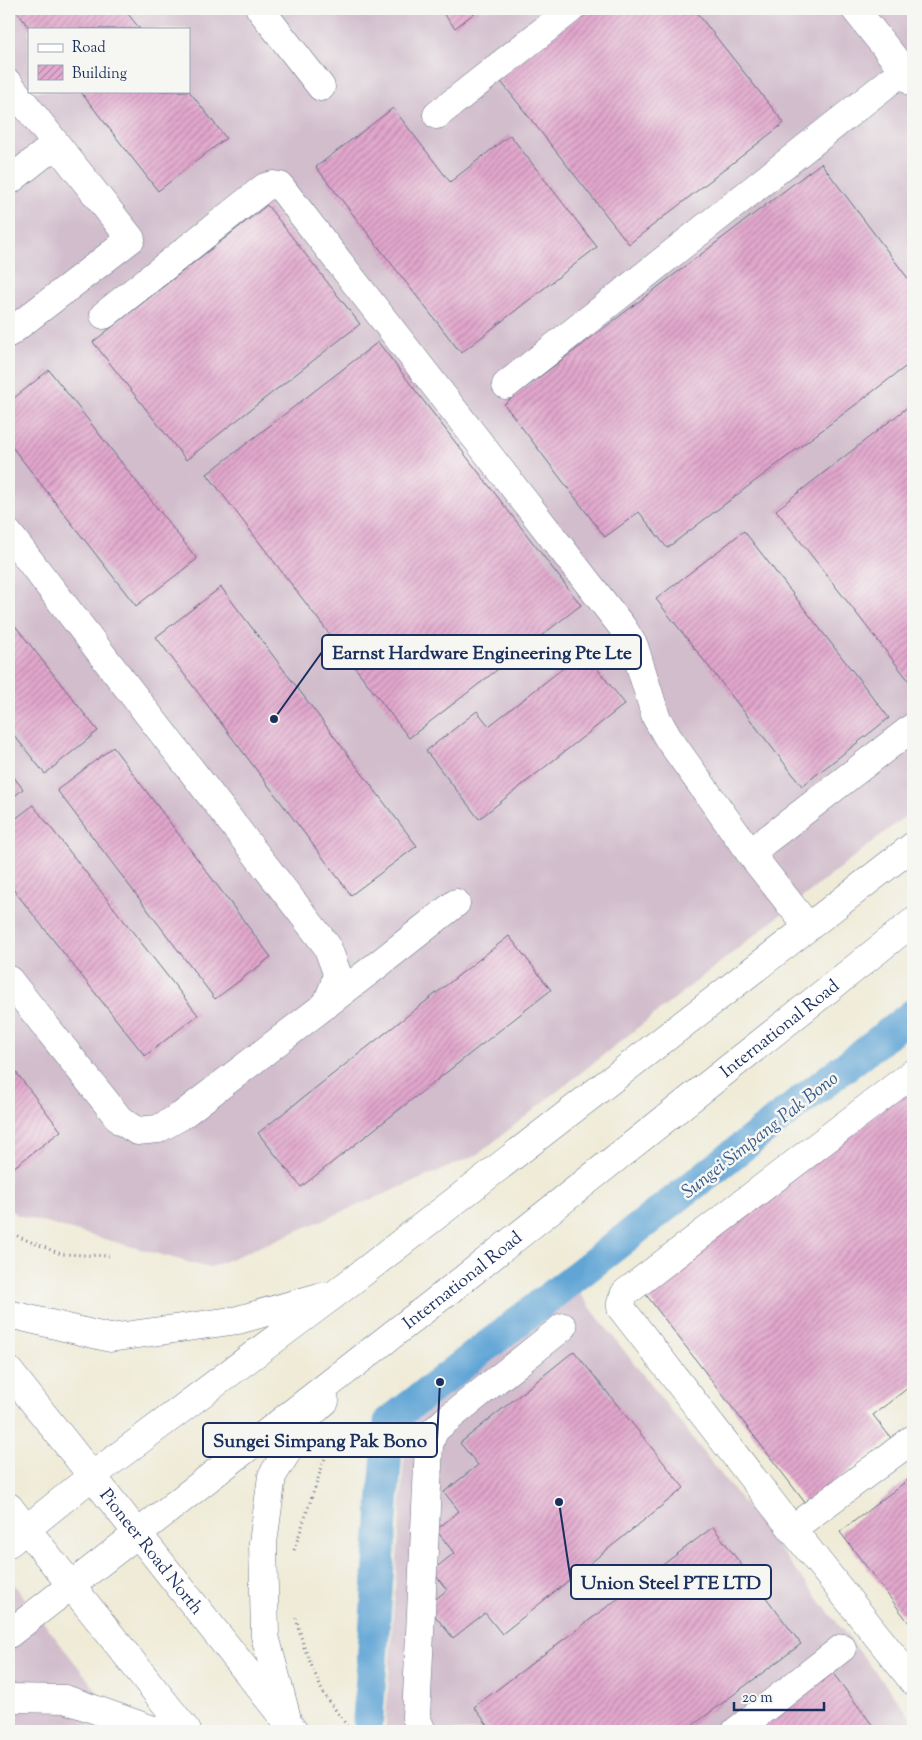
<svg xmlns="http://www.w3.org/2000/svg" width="922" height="1740" font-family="'Sorts Mill Goudy',serif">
  <defs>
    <pattern id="building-hatch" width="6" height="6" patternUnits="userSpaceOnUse" patternTransform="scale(1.25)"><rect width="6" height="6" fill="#e2a7cc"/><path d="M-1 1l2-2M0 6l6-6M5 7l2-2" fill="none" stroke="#b688a9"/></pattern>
  </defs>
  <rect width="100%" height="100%" fill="#f6f6f2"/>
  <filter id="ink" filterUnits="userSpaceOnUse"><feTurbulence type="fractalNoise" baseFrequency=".02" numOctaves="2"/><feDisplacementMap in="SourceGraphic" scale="10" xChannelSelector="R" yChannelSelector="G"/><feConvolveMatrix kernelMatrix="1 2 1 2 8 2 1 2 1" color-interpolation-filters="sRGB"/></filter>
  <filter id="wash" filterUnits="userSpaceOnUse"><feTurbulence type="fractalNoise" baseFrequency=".0096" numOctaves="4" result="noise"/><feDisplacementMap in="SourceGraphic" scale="20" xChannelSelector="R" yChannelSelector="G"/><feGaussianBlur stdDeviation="1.12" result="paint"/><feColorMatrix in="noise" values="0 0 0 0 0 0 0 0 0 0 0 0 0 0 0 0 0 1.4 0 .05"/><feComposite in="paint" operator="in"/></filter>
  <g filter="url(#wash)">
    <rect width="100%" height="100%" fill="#efebd7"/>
    <path fill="#d1bdcc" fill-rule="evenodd" d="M9 9H913V810L477 1155 209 1268 17 1215 9 1209ZM29 29H189V91H29Z
      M579 1293 913 1720V1731H385L406 1429Z
      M9 1578 128 1731H9Z"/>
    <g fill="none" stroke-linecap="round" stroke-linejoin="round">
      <path stroke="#61a5d6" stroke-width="31" d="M368 1719 389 1422 913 1014"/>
    </g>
    <g id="blocks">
      <path fill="url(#building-hatch)" d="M15 9H124L140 29H30Z
        M440 9H480L455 28Z
        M588 9H694L784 123 629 244 499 79Z
        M80 91H189L226 138 158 191Z
        M393 108 450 182 510 135 597 247 461 353 316 167Z
        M821 163 913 285V361L667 548 639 512 605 537 504 404Z
        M267 205 360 324 186 460 93 342Z
        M378 342 581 605 409 738 207 474Z
        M49 370 197 559 136 606 9 443V402Z
        M913 403V686L776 510Z
        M744 531 889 718 802 786 656 599Z
        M221 587 417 846 351 895 156 637Z
        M9 618 98 731 45 774 9 729Z
        M584 652 625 704 479 819 426 751 477 711 489 726Z
        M113 747 271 957 215 999 57 790Z
        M9 771 23 789 9 801Z
        M33 805 198 1015 145 1056 9 884V824Z
        M509 936 551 990 301 1187 258 1133Z
        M9 1063 61 1131 9 1171Z
        M913 1085V1384L873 1415 891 1438 806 1504 644 1292Z
        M574 1351 684 1488 502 1634 485 1613 453 1638 427 1606 447 1590 432 1571 454 1553 436 1530 459 1511 444 1492 478 1465 460 1443Z
        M913 1476V1628L840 1532Z
        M713 1527 801 1644 685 1731H492L474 1707Z
        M832 1672 877 1731H755Z"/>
    </g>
  </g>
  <g filter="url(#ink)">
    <use href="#blocks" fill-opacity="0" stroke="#657188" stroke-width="1"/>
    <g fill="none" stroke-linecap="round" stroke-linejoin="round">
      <defs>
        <path id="minor" d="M260 9 321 87
          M855 9 913 82
          M9 84 131 239 9 333
          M437 115 571 9
          M9 181 56 144
          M104 315 265 187 273 185 280 186 623 628 634 646 656 717 668 738 750 853 808 927
          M506 385 913 63
          M9 534 327 946 337 973 334 986 326 1005
          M750 853 913 727
          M9 980 121 1121 137 1131 158 1129 181 1116 380 963 456 903
          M913 1073 625 1293 621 1303V1308L792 1529 913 1681
          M792 1529 913 1439
          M422 1731 416 1717 429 1445 434 1431 445 1421 563 1327
          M736 1731 842 1648"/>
        <g id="major">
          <path d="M9 1314 110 1338 238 1320 323 1296"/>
          <path id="s1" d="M9 1371 294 1731"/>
          <path d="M9 1507 187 1731"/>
          <path d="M9 1543 92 1476 339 1291 913 846"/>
          <path id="s2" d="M9 1634 465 1278 913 922"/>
          <path d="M9 1698 65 1699 156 1731"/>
          <path d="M286 1715 265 1636 263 1543 272 1476 311 1414 325 1401"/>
        </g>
      </defs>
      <use href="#minor" stroke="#657188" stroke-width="29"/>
      <use href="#major" stroke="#657188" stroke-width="29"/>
      <path stroke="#657188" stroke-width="3" stroke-dasharray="1 4" stroke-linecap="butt" d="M9 1230 19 1237 61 1254 109 1256
        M294 1550 324 1461 336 1433
        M296 1618 304 1647 323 1693 351 1731"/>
      <use href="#minor" stroke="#fff" stroke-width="28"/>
      <use href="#major" stroke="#fff" stroke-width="28"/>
    </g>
  </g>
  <g text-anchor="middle" stroke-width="5" stroke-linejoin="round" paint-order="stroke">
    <g font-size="18" fill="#1b2f5e" stroke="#f6f6f2">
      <text dy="6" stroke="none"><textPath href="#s2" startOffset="980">International Road</textPath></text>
      <text dy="6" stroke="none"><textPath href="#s2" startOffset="575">International Road</textPath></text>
      <text dy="6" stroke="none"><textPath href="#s1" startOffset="230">Pioneer Road North</textPath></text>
    </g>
    <g font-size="19" font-style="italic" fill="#345888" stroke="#f6f6f2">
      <text transform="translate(759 1134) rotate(-38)" y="7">Sungei Simpang Pak Bono</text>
    </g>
  </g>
  <path fill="none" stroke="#1b2f5e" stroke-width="2" d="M274 719L322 652M440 1382L437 1440M559 1502L571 1582"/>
  <g fill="#1b2f5e" stroke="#f6f6f2" stroke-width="2">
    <circle cx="274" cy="719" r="5"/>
    <circle cx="440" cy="1382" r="5"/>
    <circle cx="559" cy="1502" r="5"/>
  </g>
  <g fill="#f6f6f2" stroke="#1b2f5e" stroke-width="2">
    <rect x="322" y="635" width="319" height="34" rx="5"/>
    <rect x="203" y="1423" width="234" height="34" rx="5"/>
    <rect x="571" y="1565" width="200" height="34" rx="5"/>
  </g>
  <g font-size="19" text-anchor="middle" font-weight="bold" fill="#1b2f5e">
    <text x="482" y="659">Earnst Hardware Engineering Pte Lte</text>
    <text x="320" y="1447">Sungei Simpang Pak Bono</text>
    <text x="671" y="1589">Union Steel PTE LTD</text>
  </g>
  <rect width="922" height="1740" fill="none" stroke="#f6f6f2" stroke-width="30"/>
  <rect x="28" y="28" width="162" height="65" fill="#f6f6f2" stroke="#9ea6b7"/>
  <rect x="38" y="44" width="25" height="8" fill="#ffffff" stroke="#9ea6b7"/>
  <text x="72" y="52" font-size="15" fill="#1b2f5e">Road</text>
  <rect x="38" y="65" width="25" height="15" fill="url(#building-hatch)" stroke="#9ea6b7"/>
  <text x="72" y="78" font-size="15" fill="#1b2f5e">Building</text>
  <path d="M734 1702v8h90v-8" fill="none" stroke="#1b2f5e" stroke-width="2.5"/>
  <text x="742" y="1702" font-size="15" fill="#1b2f5e" stroke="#f6f6f2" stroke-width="4" paint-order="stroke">20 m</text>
</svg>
